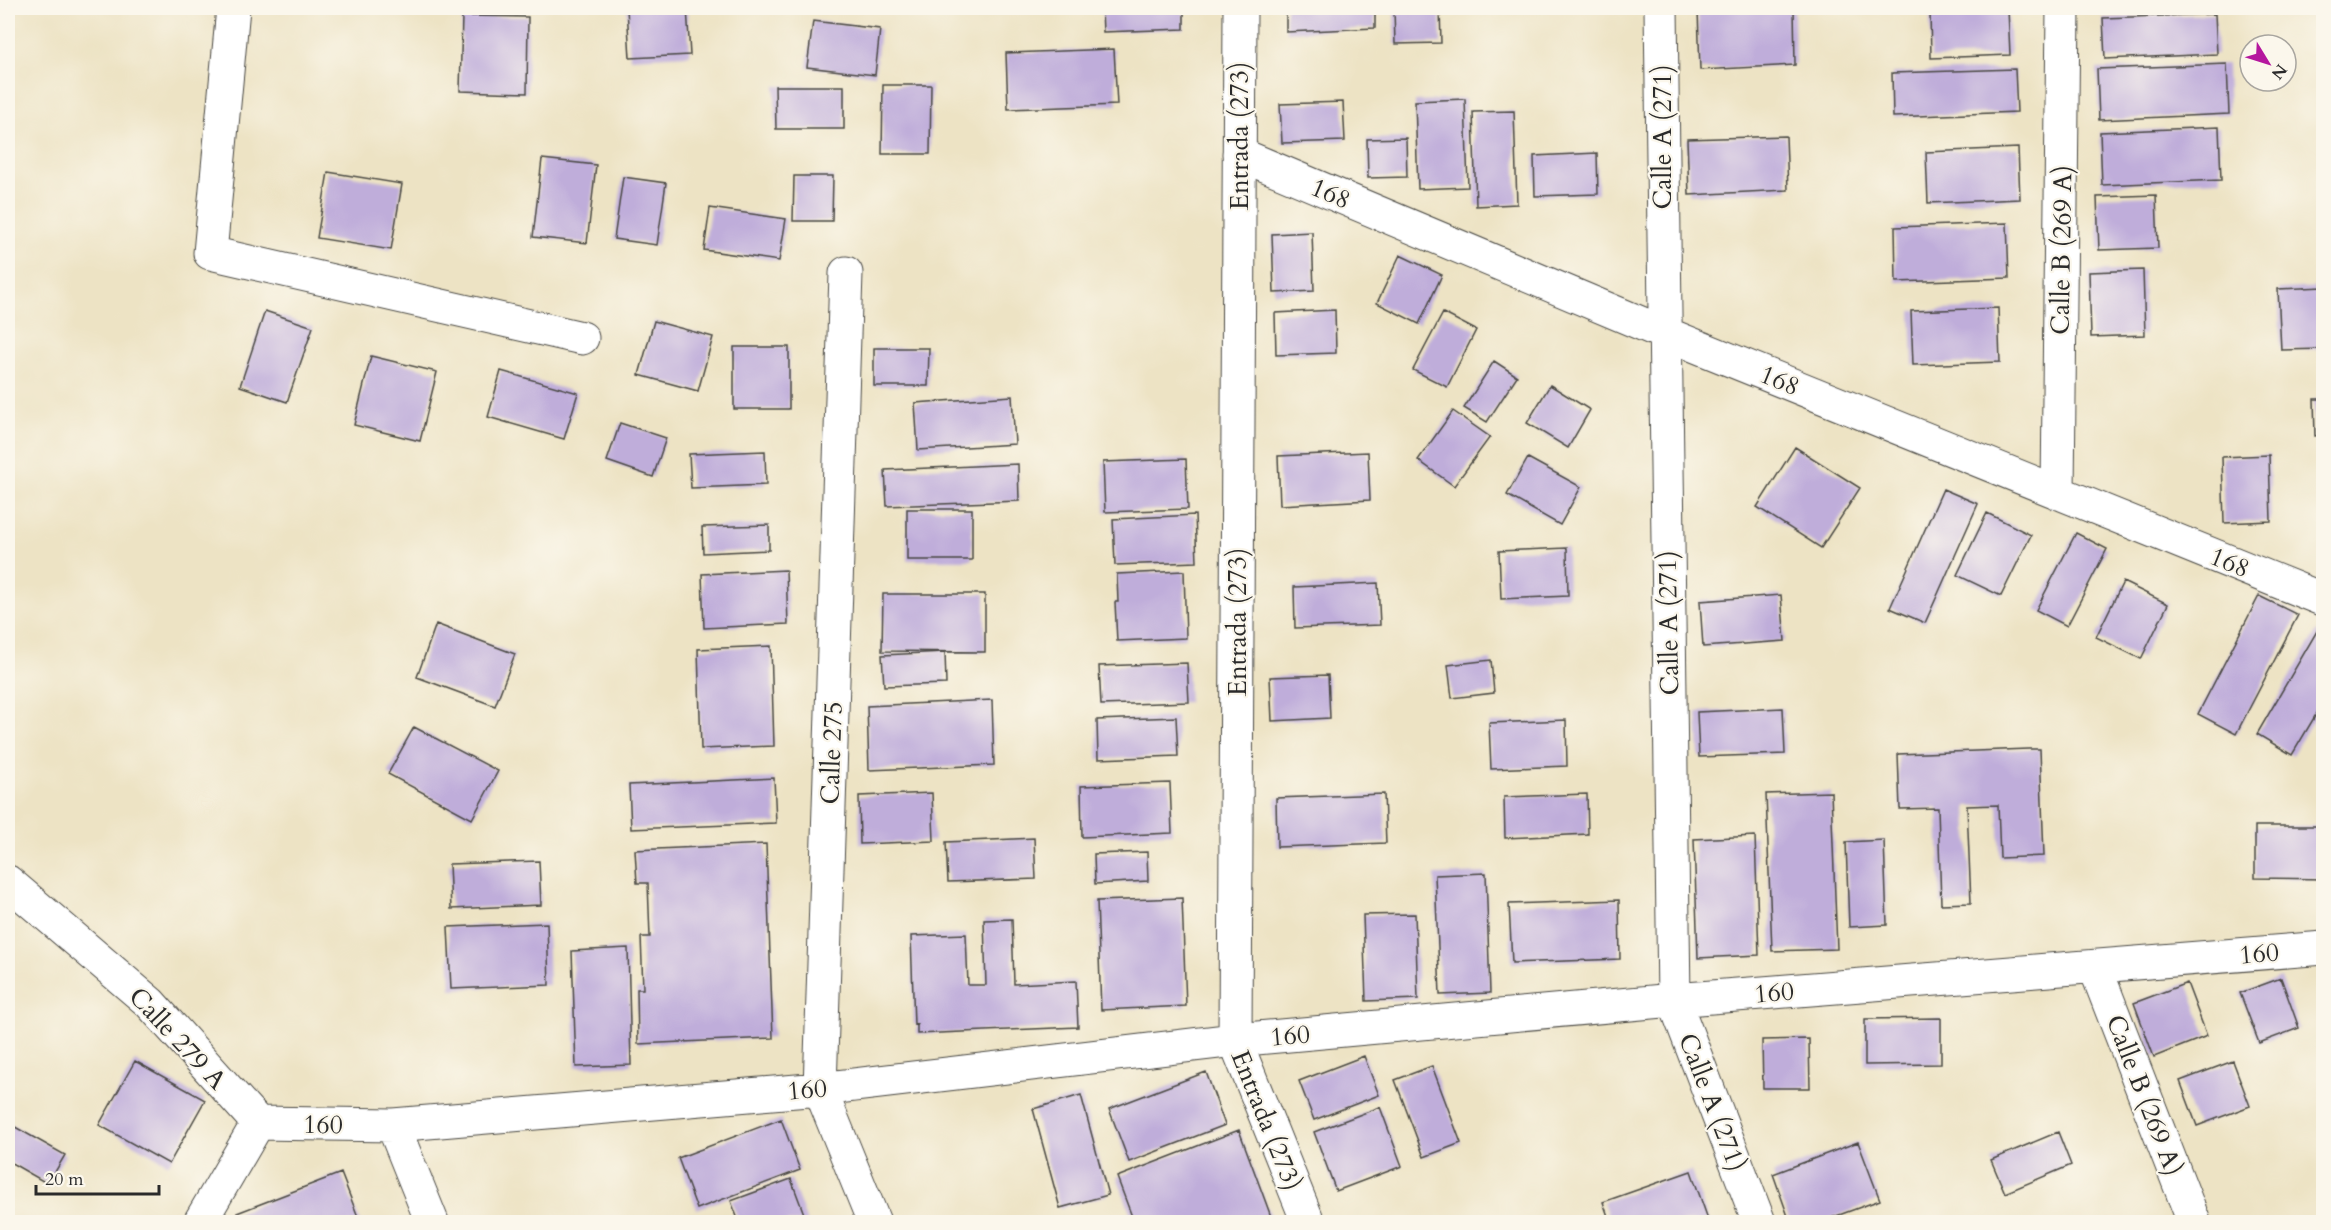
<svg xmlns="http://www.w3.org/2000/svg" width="2331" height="1230" font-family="Cardo,serif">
  <rect width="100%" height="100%" fill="#fbf7ec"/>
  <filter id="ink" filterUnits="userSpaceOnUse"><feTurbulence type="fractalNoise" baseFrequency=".0167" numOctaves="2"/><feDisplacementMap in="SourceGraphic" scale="12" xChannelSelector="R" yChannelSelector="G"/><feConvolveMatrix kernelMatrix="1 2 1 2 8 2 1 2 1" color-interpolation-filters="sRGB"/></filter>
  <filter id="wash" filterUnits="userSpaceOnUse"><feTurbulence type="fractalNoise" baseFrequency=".008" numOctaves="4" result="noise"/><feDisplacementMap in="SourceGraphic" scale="24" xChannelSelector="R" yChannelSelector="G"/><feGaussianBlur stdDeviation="1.35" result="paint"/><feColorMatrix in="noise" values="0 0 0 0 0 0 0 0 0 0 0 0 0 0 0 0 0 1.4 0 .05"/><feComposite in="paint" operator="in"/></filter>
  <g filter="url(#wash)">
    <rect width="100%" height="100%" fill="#ede3c4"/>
    <g id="blocks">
      <path fill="#bfadda" d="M627 8H687L690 55 630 58Z
        M1102 8H1184V29L1103 32Z
        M1286 8H1375V28L1286 32Z
        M1394 8H1440L1441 43 1395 44Z
        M1794 8 1795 65 1700 70 1698 10Z
        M2008 9 2010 55 1931 58 1930 12Z
        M2215 14 2217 54 2105 59 2103 18Z
        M462 16 528 17 527 93 460 91Z
        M813 21 880 29 875 75 807 67Z
        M1114 49 1117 105 1008 109 1006 53Z
        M2227 64 2229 114 2099 120 2097 69Z
        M2015 69 2017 112 1893 117 1892 73Z
        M883 85H931L930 154H882Z
        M775 86H844V129H776Z
        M1465 99 1468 187 1418 189 1415 101Z
        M1343 102 1345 141 1282 143 1280 104Z
        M1514 111 1517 204 1476 206 1473 112Z
        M2219 127 2221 180 2102 185 2100 132Z
        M1786 136 1788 190 1689 195 1687 139Z
        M1406 138 1407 177 1368 178 1367 139Z
        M2018 148 2020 199 1928 203 1926 152Z
        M1597 153 1598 194 1535 196 1534 156Z
        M542 159 596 165 587 243 533 237Z
        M328 172 402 184 391 250 317 238Z
        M794 176H833L832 221H793Z
        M623 177 666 183 657 245 614 239Z
        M2156 195 2158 248 2099 250 2097 197Z
        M710 208 786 219 779 261 704 250Z
        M2007 223 2009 278 1896 282 1895 227Z
        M1312 232 1314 291 1274 293 1272 234Z
        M1400 255 1442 275 1419 324 1377 303Z
        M2143 270 2145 335 2091 337 2089 272Z
        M2324 287V349L2281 350 2278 289Z
        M1998 308 2000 362 1913 365 1911 311Z
        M1335 310 1336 353 1276 355 1275 313Z
        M265 311 313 327 287 402 240 386Z
        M1443 313 1476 330 1447 387 1413 370Z
        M654 321 713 337 698 391 639 375Z
        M734 347H789V409H734Z
        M874 348H929L928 386H874Z
        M371 356 437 372 420 441 354 425Z
        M1494 361 1517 376 1487 422 1464 408Z
        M501 371 578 393 564 439 488 417Z
        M1550 385 1590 410 1568 448 1527 423Z
        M1012 396 1015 444 918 450 915 403Z
        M2314 399H2324V435L2315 436Z
        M1453 411 1490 437 1454 486 1418 460Z
        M620 423 666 438 653 477 607 461Z
        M1795 447 1860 488 1821 548 1757 507Z
        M765 451 766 485 691 488 689 454Z
        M1368 452 1370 500 1280 505 1278 456Z
        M2269 455 2271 521 2224 523 2222 457Z
        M1528 458 1581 487 1560 525 1507 495Z
        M1186 459 1188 509 1105 512 1103 462Z
        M1018 464 1019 501 887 506 885 470Z
        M1943 489 1978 504 1925 623 1890 608Z
        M907 509H972V560H907Z
        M1987 513 2031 535 2001 596 1957 575Z
        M1195 515 1197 562 1115 565 1113 519Z
        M769 525V550L703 553 702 527Z
        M2076 533 2107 549 2067 626 2036 610Z
        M1567 548 1568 596 1501 599 1499 551Z
        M786 570 788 624 704 628 702 574Z
        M1184 571 1186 638 1117 641 1115 602H1118L1117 574Z
        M2123 582 2168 604 2141 659 2096 637Z
        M1378 583 1380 625 1295 628 1294 587Z
        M883 594H985V652L882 651Z
        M1781 595 1785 641 1703 647 1700 601Z
        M2259 596 2298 615 2236 734 2198 714Z
        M436 624 515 654 495 706 417 677Z
        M2317 631 2324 635V701L2292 755 2257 734Z
        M771 646 774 746 701 749 698 649Z
        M945 652 946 684 884 686 882 655Z
        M1491 660 1494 693 1452 698 1448 665Z
        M1187 663 1189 702 1101 705 1099 666Z
        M1328 675 1330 718 1272 721 1270 677Z
        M992 700 994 765 869 770 867 706Z
        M1783 708 1785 754 1699 757 1697 712Z
        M1176 717 1178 756 1098 759 1097 720Z
        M1566 720 1567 766 1491 769 1489 723Z
        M414 727 498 771 472 819 388 774Z
        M2028 749H2040L2044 856 2000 858 1998 805 1967 806 1971 903 1941 904 1938 808 1900 809 1898 754Z
        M774 778 776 823 631 829 629 785Z
        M1170 783 1172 833 1082 837 1081 786Z
        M1831 792 1837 949 1772 951 1766 794Z
        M932 793 934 841 860 844 859 796Z
        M1384 794 1386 843 1277 847 1276 798Z
        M1587 794 1588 834 1505 838 1504 797Z
        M2255 826H2324V879L2255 878Z
        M1755 836 1759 955 1698 958 1694 839Z
        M1034 838 1036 879 948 882 946 842Z
        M1884 840 1887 925 1849 927 1846 842Z
        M766 844 773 1038 638 1044 637 989H643L641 937H650L648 883H637L635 850Z
        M1147 852 1148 881 1095 884 1094 854Z
        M539 861 541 905 451 909 449 864Z
        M1486 873 1490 993 1440 995 1435 875Z
        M1182 898 1186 1006 1101 1010 1097 901Z
        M1619 900 1620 959 1512 963 1509 904Z
        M1415 914 1418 999 1366 1001 1363 915Z
        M1012 919 1014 984 1076 981 1078 1027 917 1034V1024L914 1025 911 936 966 934 968 985H986L984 920Z
        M547 923 549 985 451 989 448 927Z
        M628 948 631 1065 576 1067 572 951Z
        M2281 978 2299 1028 2259 1043 2240 993Z
        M2187 983 2207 1036 2154 1057 2134 1003Z
        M1941 1018V1064L1865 1065V1019Z
        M1809 1039 1810 1088H1763L1762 1040Z
        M1364 1056 1379 1095 1314 1120 1299 1081Z
        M135 1061 205 1100 169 1164 99 1125Z
        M2233 1061 2250 1106 2197 1126 2180 1081Z
        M1432 1066 1461 1143 1424 1157 1395 1080Z
        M1206 1072 1225 1125 1129 1162 1109 1109Z
        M1081 1095 1108 1195 1060 1208 1033 1109Z
        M1380 1107 1402 1166 1336 1191 1314 1132Z
        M781 1119 800 1170 697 1209 678 1158Z
        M8 1123 65 1155 48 1184 8 1161Z
        M1239 1130 1273 1222H1134L1117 1177Z
        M2058 1132 2071 1165 2005 1193 1991 1160Z
        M1858 1142 1880 1200 1820 1222H1790L1773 1174Z
        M1691 1171 1709 1222H1610L1603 1202Z
        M341 1173 360 1222H241L237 1213Z
        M791 1179 807 1222H739L731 1201Z"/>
    </g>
  </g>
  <g filter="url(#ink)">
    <use href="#blocks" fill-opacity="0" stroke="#484742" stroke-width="1.5"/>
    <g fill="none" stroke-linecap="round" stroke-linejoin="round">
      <defs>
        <path id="minor" d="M233 8 210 253 582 338
          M1240 8 1235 1040 1308 1222
          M1661 8 1674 1000 1759 1222
          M1239 154 1664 333 2324 600
          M846 273 820 1089 874 1222
          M2058 493 2063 8
          M8 882 150 1003 258 1123 200 1222
          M2095 967 2194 1222
          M258 1123 393 1125 820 1089 1235 1040 1674 1000 2324 948
          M393 1125 432 1222"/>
      </defs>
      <use href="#minor" stroke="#484742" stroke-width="35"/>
      <use href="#minor" stroke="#fff" stroke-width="33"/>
    </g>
  </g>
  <g text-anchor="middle" stroke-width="4.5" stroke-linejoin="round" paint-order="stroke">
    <g font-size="26" fill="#2b2b2b" stroke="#fbf7ec">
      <text transform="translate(1239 136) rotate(-90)" y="9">Entrada (273)</text>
      <text transform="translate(1662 137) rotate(-90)" y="9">Calle A (271)</text>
      <text transform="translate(1331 193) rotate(23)" y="9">168</text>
      <text transform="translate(2061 250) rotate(-89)" y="9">Calle B (269 A)</text>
      <text transform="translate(1780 380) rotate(22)" y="9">168</text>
      <text transform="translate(2230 562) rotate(22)" y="9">168</text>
      <text transform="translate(1237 622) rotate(-90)" y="9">Entrada (273)</text>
      <text transform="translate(1668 623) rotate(-91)" y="9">Calle A (271)</text>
      <text transform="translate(831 753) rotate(-88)" y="9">Calle 275</text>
      <text transform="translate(2259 953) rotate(-5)" y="9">160</text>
      <text transform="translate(1774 992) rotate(-5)" y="9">160</text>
      <text transform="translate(1290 1035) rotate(-5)" y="9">160</text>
      <text transform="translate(178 1038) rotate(47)" y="9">Calle 279 A</text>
      <text transform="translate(807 1089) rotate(-5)" y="9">160</text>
      <text transform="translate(2145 1095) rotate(69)" y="9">Calle B (269 A)</text>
      <text transform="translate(1713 1102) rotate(69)" y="9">Calle A (271)</text>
      <text transform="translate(1267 1120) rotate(68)" y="9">Entrada (273)</text>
      <text transform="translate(323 1124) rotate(1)" y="9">160</text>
    </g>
  </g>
  <rect width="2331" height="1230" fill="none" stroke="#fbf7ec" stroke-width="30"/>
  <g transform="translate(2268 63) rotate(128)"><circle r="28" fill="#fbf7ec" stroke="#a8a59f" stroke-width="1.5"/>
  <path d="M0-4.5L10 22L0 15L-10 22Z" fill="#b5179e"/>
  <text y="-9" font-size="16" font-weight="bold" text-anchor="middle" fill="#2b2b2b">N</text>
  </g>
  <path d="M36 1185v9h123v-9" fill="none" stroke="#2b2b2b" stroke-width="3"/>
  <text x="45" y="1185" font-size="18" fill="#2b2b2b" stroke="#fbf7ec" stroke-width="4.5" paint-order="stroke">20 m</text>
</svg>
